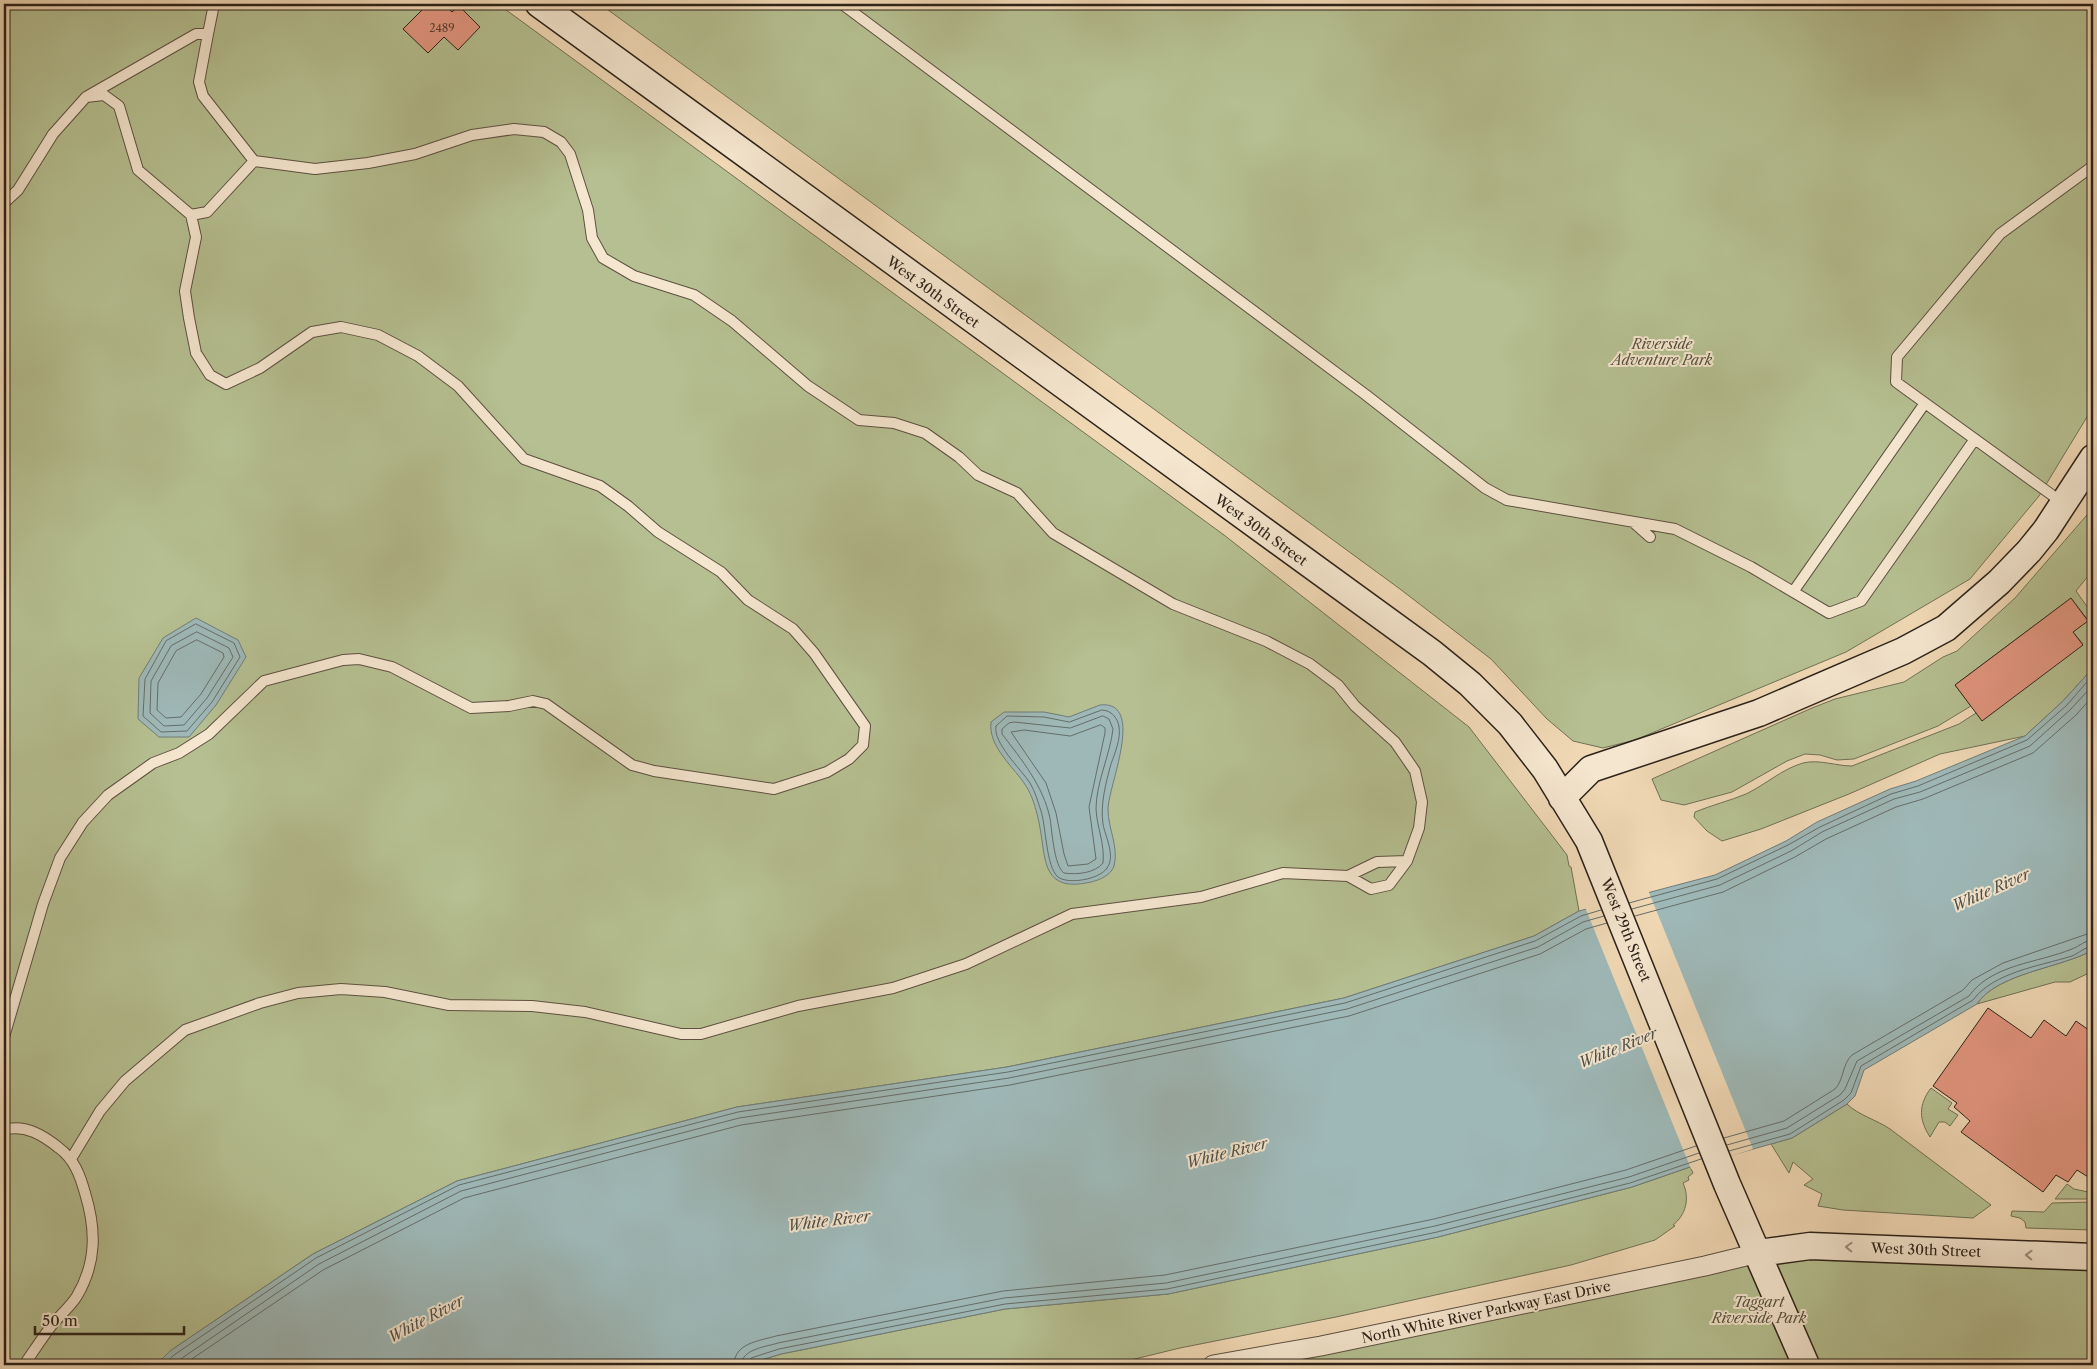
<svg xmlns="http://www.w3.org/2000/svg" width="2097" height="1369" font-family="'Libre Caslon Text',serif">
  <rect width="100%" height="100%" fill="#f0d8b5"/>
  <filter id="stains"><feTurbulence type="fractalNoise" baseFrequency=".004" numOctaves="4"/><feColorMatrix values="0 0 0 0 .2 0 0 0 0 .09 0 0 0 0 .02 0 0 0 .5 -.17"/></filter>
  <radialGradient id="worn" r=".72"><stop offset=".6" stop-color="#630" stop-opacity="0"/><stop offset="1" stop-color="#630" stop-opacity=".3"/></radialGradient>
  <path fill="#b5bf91" stroke="#707055" d="M4 4H498L1224 535 1469 727 1567 855 1569 866 1571 867 1579 911 1534 936 1344 998 1007 1067 737 1107 457 1181 313 1254 170 1351 156 1365H4Z
    M600 4H2093V407L2039 496 1970 579 1846 652 1635 740 1603 748 1573 741 1547 719 1491 659 1400 589Z
    M2093 508V570L2076 591 2093 615V668L2063 701 2025 736 1940 754 1849 794 1761 829 1722 841 1707 831 1694 817 1695 812C1712 805 1729 801 1746 794 1765 785 1782 769 1803 763 1819 759 1836 766 1852 766L1959 724 2083 644 2073 632 2088 620 2071 598 1955 685 1971 706 1938 726 1854 759 1837 760 1820 755 1805 754 1787 761 1732 792 1684 805 1661 800 1652 779 1812 708 1835 699 1904 682 1943 657 1957 651 2015 598Z
    M2093 950V971L2070 982H2055L1977 1004C1997 973 2061 968 2093 950Z
    M1931 1088 1952 1103 1948 1109 1958 1115 1950 1126 1945 1122H1939L1930 1137C1919 1120 1918 1105 1931 1088Z
    M1847 1104C1858 1115 1877 1120 1890 1129L1991 1205 1973 1218 1843 1210 1818 1206 1822 1194 1804 1185 1813 1179 1793 1162 1789 1173 1771 1144 1792 1138Z
    M1690 1167 1693 1173 1688 1177 1689 1180 1683 1183C1690 1198 1686 1215 1673 1225L1675 1226 1655 1240 1571 1265 1336 1317 1180 1348 1110 1365H745L781 1354 1005 1309 1168 1294 1438 1237 1632 1187Z
    M2067 1184 2074 1189 2093 1193V1199H2055Z
    M2093 1202 2092 1230 2026 1228 2025 1222 2020 1218 2011 1216 2012 1211 2044 1212 2052 1203Z
    M1758 1253 2093 1267V1365H1256Z"/>
  <path fill="#9eb8b7" stroke="#707c78" d="M196 618 238 640 246 657 216 705 189 737H159L138 719 139 678 163 638Z
    M2093 668V950C2061 968 1997 973 1977 1004L1864 1070 1855 1096 1847 1104 1792 1138 1690 1167 1632 1187 1438 1237 1168 1294 1005 1309 781 1354 745 1365H156L170 1351 313 1254 457 1181 737 1107 1007 1067 1344 998 1534 936 1579 911 1715 875 1786 841 1817 822 1890 789 1916 781 2025 736 2063 701Z
    M1100 705C1147 700 1107 789 1108 810 1108 828 1119 847 1114 866 1111 875 1100 880 1091 882 1038 894 1047 855 1038 818 1036 809 1032 795 1026 786 1014 767 988 747 991 722L1004 712H1044L1069 717Z"/>
  <path fill="#f0d8b5" d="M1648 890 1753 1149 1691 1169 1585 907Z"/>
  <g fill="none" stroke-linecap="round" stroke-linejoin="round">
    <path stroke="#656d68" stroke-width="1" d="M196 624 234 643 240 657 212 702 187 731 161 732 143 716 145 679 166 641Z
      M197 632 229 648 233 657 207 698 184 725 164 726 150 713 151 681 171 646Z
      M197 640 223 653 224 657 201 694 181 717 166 718 157 710 158 683 176 651Z
      M1102 710C1111 710 1118 718 1119 727 1121 738 1115 753 1111 764 1106 782 1100 805 1103 824 1105 836 1116 856 1107 868 1100 879 1069 885 1058 877 1046 867 1046 826 1041 811 1038 802 1035 791 1030 783 1020 768 993 743 996 726L1007 716 1044 717 1069 722Z
      M1103 716 1109 719 1113 729C1110 755 1096 783 1096 809 1097 828 1105 844 1103 863 1095 873 1077 875 1064 873 1054 866 1052 831 1050 818 1043 786 1022 760 1002 734V729L1009 723 1014 722 1070 728Z
      M1101 725 1105 728V733L1089 807 1096 859 1088 864 1068 866 1064 854 1056 813 1046 783 1011 732 1024 730 1070 736Z
      M1629 903 1717 879 1788 845 1820 827 1891 794 1918 786 2027 740 2067 705 2093 675
      M1632 909 1720 885 1791 851 1822 832 1894 799 1920 792 2030 746 2071 709 2093 685
      M1635 916 1723 892 1795 857 1826 839 1896 807 1923 799 2033 753 2076 715 2093 696
      M1724 1138 1784 1121 1835 1089C1844 1080 1842 1064 1852 1055L1963 990 1972 980 2003 963 2093 932
      M1727 1145 1787 1128 1840 1095 1845 1089 1857 1061 1969 996C1992 964 2038 963 2072 949 2080 946 2085 940 2093 940
      M1729 1151 1790 1134 1844 1100 1851 1093 1861 1066 1973 1000C1994 972 2040 966 2072 956 2079 953 2085 947 2093 946
      M163 1365 174 1355 316 1258 459 1185 738 1112 1008 1072 1345 1003 1535 941 1581 916 1601 910
      M172 1365 319 1264 461 1191 739 1118 1009 1078 1347 1009 1538 947 1583 922 1604 916
      M183 1365 323 1270 464 1198 741 1125 1010 1085 1349 1016 1540 954 1586 929 1607 923
      M734 1365C734 1343 759 1341 776 1336L1003 1291 1165 1275 1434 1219 1626 1170 1696 1146
      M741 1365C742 1349 765 1347 778 1343L1004 1298 1166 1283 1435 1226 1629 1177 1699 1153
      M747 1365 751 1358 779 1349 1005 1304 1167 1289 1437 1232 1630 1183 1701 1159"/>
  </g>
  <path fill="#e39680" stroke="#2c2219" d="M428 4H444L452 12 459 6 480 27 458 50 444 37 428 53 403 29Z
    M2071 598 2088 621 2073 632 2083 645 1982 721 1955 685Z
    M1988 1008 2031 1038 2044 1020 2066 1036 2076 1021 2093 1033V1180L2077 1170 2068 1182 2056 1175 2043 1192 1961 1132 1970 1121 1954 1107 1957 1103 1933 1086Z"/>
  <g fill="none" stroke-linecap="round" stroke-linejoin="round">
    <defs>
      <path id="lane" d="M842 4 1366 395 1485 488 1507 500 1675 529 1751 567 1829 613 1861 601 1975 439
        M86 97 104 95 119 106 138 170 191 215 207 212 254 161 203 96 199 82 208 34
        M4 203 18 190 53 134 86 97 196 34H208L214 4
        M2063 503 1896 382 1897 357 2000 234 2093 166
        M1633 522 1650 537
        M1793 592 1925 403
        M1348 876 1377 862 1407 861
        M4 1037 43 904 60 858 83 822 108 795 153 763 179 753 209 734 264 681 343 660 359 659 392 667 471 708 509 706 533 701 546 704 632 765 654 771 774 789 827 772 849 759 863 745 865 726 814 653 793 629 748 600 721 572 658 532 628 506 600 486 524 459 458 386 418 356 378 335 341 327 312 332 260 368 226 384 210 375 196 353 189 318 185 291 196 237 191 215
        M4 1130C25 1124 43 1135 59 1148 74 1159 80 1175 85 1193 96 1229 97 1262 77 1296 71 1306 60 1315 52 1325 42 1338 33 1352 24 1365
        M71 1159 100 1111 125 1081 185 1030 260 1003 298 993 341 989 385 992 449 1005 532 1006 585 1012 681 1034H701L798 1006 893 988 966 964 1072 914 1201 897 1283 873 1348 876 1371 889 1389 885 1407 861 1419 828 1422 802 1415 771 1395 742 1355 706 1338 685 1310 664 1266 641 1173 604 1053 533 1017 493 978 475 959 457 925 433 894 423 859 420 808 386 732 321 694 295 634 276 603 258 592 238 588 210 570 154 561 142 544 132 514 129 472 135 415 154 368 163 315 169 254 161"/>
      <path id="street" d="M1213 1365 1321 1346 1705 1266 1758 1253"/>
      <path id="secondary" d="M539 4 1432 653 1470 684 1510 724 1545 769 1589 841 1727 1184 1806 1365
        M1562 798 1591 769 1759 713 1903 651 1946 628 1999 582 2029 551 2046 530 2093 458
        M1758 1253 1810 1246 2093 1257"/>
    </defs>
    <use href="#lane" stroke="#5d5040" stroke-width="12"/>
    <use href="#street" stroke="#5d5040" stroke-width="21"/>
    <use href="#secondary" stroke="#2c2219" stroke-width="29"/>
    <use href="#lane" stroke="#f5e6cf" stroke-width="10"/>
    <use href="#street" stroke="#f5e6cf" stroke-width="19"/>
    <use href="#secondary" stroke="#f5e6cf" stroke-width="26"/>
  </g>
  <defs><path id="oneway-chevron" d="M-2-3.5L2.5 0L-2 3.5" fill="none" stroke-width="1.6" stroke-linecap="round" stroke-linejoin="round" transform="scale(1.25)"/></defs>
  <g stroke="#9b8e7d">
    <use href="#oneway-chevron" transform="translate(1849 1247) rotate(-178)"/>
    <use href="#oneway-chevron" transform="translate(2029 1255) rotate(-178)"/>
  </g>
  <g text-anchor="middle" stroke-width="4" stroke-linejoin="round" paint-order="stroke">
    <g font-size="11" fill="#5a3f33">
      <text x="442" y="32">2489</text>
    </g>
    <g font-size="14" fill="#2c2219" stroke="#f5e6cf">
      <text transform="translate(933 292) rotate(36)" y="5">West 30th Street</text>
      <text transform="translate(1261 530) rotate(36)" y="5">West 30th Street</text>
      <text transform="translate(1626 930) rotate(68)" y="5">West 29th Street</text>
      <text transform="translate(1926 1250) rotate(2)" y="5">West 30th Street</text>
      <text transform="translate(1486 1312) rotate(-12)" y="5">North White River Parkway East Drive</text>
    </g>
    <g font-size="14" font-style="italic" fill="#55513d" stroke="#f5e6cf">
      <text x="1662" y="349">Riverside<tspan x="1662" dy="16">Adventure Park</tspan></text>
      <text x="1759" y="1307">Taggart<tspan x="1759" dy="16">Riverside Park</tspan></text>
    </g>
    <g font-size="15" font-style="italic" fill="#4e4f48" stroke="#f5e6cf">
      <text transform="translate(1991 890) rotate(-24)" y="5">White River</text>
      <text transform="translate(1618 1048) rotate(-22)" y="5">White River</text>
      <text transform="translate(1227 1153) rotate(-14)" y="5">White River</text>
      <text transform="translate(829 1221) rotate(-7)" y="5">White River</text>
      <text transform="translate(426 1319) rotate(-28)" y="5">White River</text>
    </g>
  </g>
  <rect width="2097" height="1369" fill="none" stroke="#f0d8b5" stroke-width="20"/>
  <rect x="5" y="5" width="2087" height="1359" fill="none" stroke="#2c2219" stroke-width="2.5"/>
  <rect x="10" y="10" width="2077" height="1349" fill="none" stroke="#2c2219"/>
  <path d="M35 1326v8h149v-8" fill="none" stroke="#2c2219" stroke-width="2.5"/>
  <text x="42" y="1326" font-size="15" fill="#2c2219" stroke="#f5e6cf" stroke-width="4" paint-order="stroke">50 m</text>
  <rect width="100%" height="100%" filter="url(#stains)"/>
  <rect width="100%" height="100%" fill="url(#worn)"/>
</svg>
